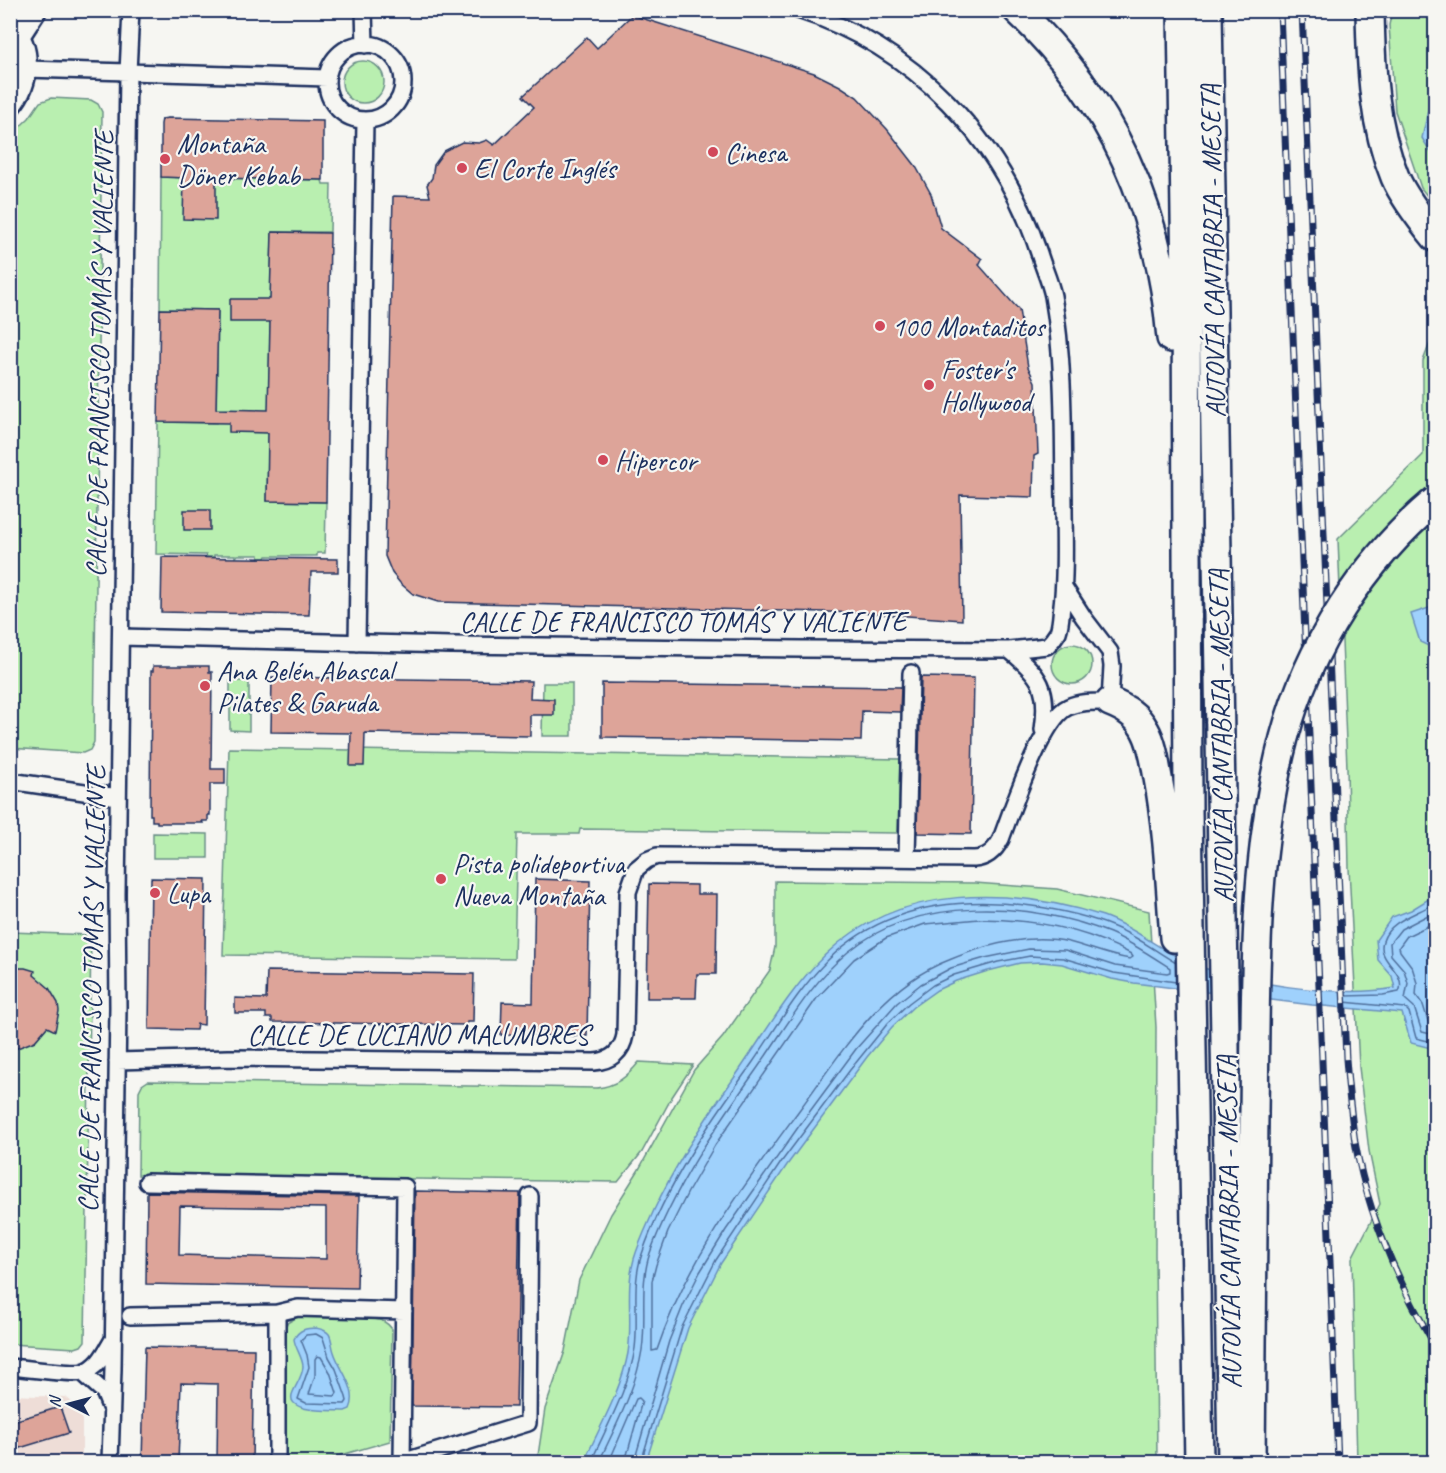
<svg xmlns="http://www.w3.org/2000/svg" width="1446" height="1473" font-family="Caveat,sans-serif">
  <rect width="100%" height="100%" fill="#f6f6f2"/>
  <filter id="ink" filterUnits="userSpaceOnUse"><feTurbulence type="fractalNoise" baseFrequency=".0167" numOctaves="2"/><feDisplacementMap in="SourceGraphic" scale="12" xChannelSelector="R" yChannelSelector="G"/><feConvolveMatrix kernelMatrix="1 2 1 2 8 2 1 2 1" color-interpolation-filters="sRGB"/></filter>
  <g filter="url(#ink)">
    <path fill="#eeddd7" d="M10 1395 66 1397 82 1411V1462H11Z"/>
    <path fill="#b9efb0" stroke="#6a8f87" stroke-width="1.5" d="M1392 11H1435V206L1421 188 1395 111 1389 25Z
      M342 82a21 21 0 1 1 42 0a21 21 0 1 1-42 0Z
      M51 98 91 100 98 104 102 112 94 742 90 750 83 753 10 748 11 135 29 118 40 102Z
      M161 177 322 180 323 184H331L330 232H272L267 501 326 502 325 553H317V556H267L266 558H259V555H238L235 558V555H214V557H207L206 555 156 554 158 422 216 423 218 310 160 309Z
      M1435 330V1462H1357L1352 1258 1380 1204 1369 1151 1359 1067 1349 868 1347 768 1338 539 1423 455V361Z
      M1052 664a20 20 0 1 1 40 0a20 20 0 1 1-40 0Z
      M230 681H249V731L230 730Z
      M543 683H572V736H542Z
      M229 748 900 759 898 833 580 829 579 834H517L514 959 223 955Z
      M153 833 208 834V858H153Z
      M775 881 975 883 1057 889 1149 911 1156 1027 1155 1253 1157 1462H537L545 1409 565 1351 579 1280 611 1214 638 1171 694 1070 723 1037 770 970 775 947Z
      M10 932 91 935 85 1341 81 1346 75 1348 11 1344Z
      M639 1062 693 1065 672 1097 642 1152 618 1182 138 1175 139 1091 142 1085 148 1081 597 1088C616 1086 627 1077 639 1062Z
      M299 1316 374 1319C382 1320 387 1322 392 1329L390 1441 317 1462H284V1332L287 1323Z"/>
    <path fill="#9fd1fc" stroke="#6a90bd" stroke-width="1.5" d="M1435 94V159L1422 138 1429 106Z
      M1435 606H1436L1435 649 1420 642 1411 614Z
      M1435 895V1049L1411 1043 1402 1013 1312 1005 1134 983 1112 979 1062 964 1042 962 1020 963 988 971 956 981 937 990 913 1007 892 1027 867 1057 787 1165 721 1263 688 1328 646 1462H584C599 1428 621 1391 628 1353 633 1321 625 1290 634 1259 639 1242 647 1226 654 1210 676 1163 704 1120 734 1078 763 1037 788 991 825 955 899 883 1011 887 1103 916 1134 927 1157 948 1186 961 1239 984 1338 998 1395 988L1392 976 1378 960 1376 940 1392 917 1411 910Z
      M316 1328C321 1329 326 1330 329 1334 332 1339 332 1347 334 1352 339 1369 359 1390 350 1409L345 1411C332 1410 283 1414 293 1392 297 1383 303 1375 303 1366 302 1356 295 1348 294 1339 299 1329 307 1328 316 1328Z"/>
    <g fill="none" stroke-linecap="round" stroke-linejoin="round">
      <path stroke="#50709d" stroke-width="1.5" d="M1436 902C1419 914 1390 919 1383 941 1376 962 1408 972 1399 992L1383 995 1344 996 1342 999 1344 1002 1405 1008 1409 1012 1416 1038 1436 1043
        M1436 911 1401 929 1390 943 1391 955 1404 970 1408 983 1405 999 1414 1007 1422 1032 1436 1035
        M979 919C1031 919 1085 929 1131 954L1133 957 1130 959C1109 956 1089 947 1069 942 1030 933 985 945 949 960 881 986 841 1053 800 1109 745 1184 687 1260 657 1350L652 1351V1281L656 1265 668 1232 688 1192 715 1145 817 998 854 959 886 938 925 924Z
        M1436 922 1407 936 1399 947 1400 951 1412 967 1417 983 1416 995 1423 1005 1429 1024 1436 1026
        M316 1334 323 1338 329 1357 336 1369 346 1397 347 1401 345 1404 306 1403 298 1399 309 1367 307 1355 301 1340 306 1335Z
        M317 1356 321 1357 330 1372 337 1393 335 1396 309 1394 315 1376V1359Z
        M591 1462C607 1426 629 1388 635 1348 639 1316 631 1285 642 1254 666 1184 710 1122 753 1062 777 1027 798 989 829 959 884 905 958 896 1032 906 1060 910 1088 916 1114 927 1137 936 1155 951 1176 963
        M599 1462C615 1427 636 1389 642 1350 647 1317 639 1285 650 1253 674 1188 714 1129 754 1073 784 1031 808 985 848 952 917 895 1031 901 1110 933 1131 942 1150 955 1170 968V972L1167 973 1115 966 1065 950 1029 949 985 958 951 968 921 984 897 1003 856 1049 799 1126 726 1230 700 1272 683 1306 669 1341 634 1462
        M609 1462 636 1399 639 1398 642 1401 625 1462
        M641 1462 682 1327 716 1260 782 1161 850 1070 888 1023 909 1003 933 985 954 975 998 962 1030 956 1063 958 1114 973 1176 982"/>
    </g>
    <path fill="#dda499" stroke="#1b2f5e" stroke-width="1.5" fill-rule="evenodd" d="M632 15 814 73 840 86 857 97 887 129 915 165 931 194 941 228 982 259 979 265 1019 310 1028 367 1035 382 1038 454 1034 456 1033 497 960 495 962 620 866 613 438 602 413 594 400 583 392 573 385 556 393 196 430 197 427 185 432 178 434 165 444 151 462 142 479 143 487 140 494 145 534 107 523 96 587 37 597 48Z
      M168 118 323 121V180L216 178V220L183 219 184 178 161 177V124L162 119Z
      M272 232 330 233 326 502 267 501 268 433 229 432V423L158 422 160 309 218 310 216 409 268 410 270 322H230V299H270Z
      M184 510H210V530H184Z
      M162 557 338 559V572H311L309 615 161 612Z
      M153 666H209V672H212L211 769H225V784H210V815H208V821H202L203 823H157V821H152V815H150L151 671H153Z
      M272 677 531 681 530 698 554 699V715H530V736L365 733 364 766H350L351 733 271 732Z
      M921 677 974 678 971 834 917 833Z
      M602 683 901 687 900 712 862 711 861 741 602 737Z
      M151 878 206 879 204 1025 197 1024 196 1030 149 1029Z
      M535 879 590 881 587 1036 501 1035 502 1002 533 1003Z
      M649 884 697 885V894H717L716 974H697L696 998H647Z
      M10 968H25L35 971 34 975 49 988 58 1003 59 1011 55 1031 47 1027 35 1041 10 1051Z
      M267 971 474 974 473 1022H467V1025L272 1022V1018H266V1013H235V998L266 999Z
      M415 1191 520 1193 516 1407 412 1406Z
      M147 1192 359 1196 357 1288 146 1284ZM180 1206 326 1208V1259L179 1255Z
      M145 1347 254 1349 252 1462H217L218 1384 181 1383 178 1462H142Z
      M60 1407 69 1433 10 1451V1422Z"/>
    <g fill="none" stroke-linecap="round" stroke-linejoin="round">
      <defs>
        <path id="street" d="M364 10 365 45
          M327 82a38 38 0 1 1 76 0a38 38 0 1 1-76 0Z
          M26 69 327 78
          M121 637 451 645 802 649 1009 650 1047 646C1051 642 1055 637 1058 632 1061 624 1061 613 1062 605 1066 572 1064 538 1064 505 1063 436 1065 364 1053 296 1050 281 1043 267 1039 253 1001 138 914 47 798 10
          M357 643 365 120
          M1009 650C1041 676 1049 688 1043 730
          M10 781 118 797
          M907 858 911 673
          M117 1061 229 1058 594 1062C611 1061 622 1052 625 1035L628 892 636 869 647 860 657 856 974 859C987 858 995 851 1001 839 1012 810 1042 719 1068 707 1081 701 1096 702 1110 702L1112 666 1110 652 1084 618 1064 587
          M147 1182 405 1187 402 1462
          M277 1313V1462
          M130 1316 277 1313 298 1308 404 1311
          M10 1367C25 1368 73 1375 83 1372 98 1368 105 1353 112 1341
          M83 1373 104 1392 110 1407
          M110 1462 113 1369 118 1007 117 894 128 72 131 10
          M402 1462 528 1423 530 1196"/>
        <path id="secondary" d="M10 26C32 48 29 83 10 105"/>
        <path id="highway" d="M1017 10C1112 100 1160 209 1171 338
          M1182 10 1186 281 1188 812 1199 1462
          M1208 10 1232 1462
          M1370 10C1371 68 1373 124 1395 177 1403 196 1423 222 1436 238
          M17 33 32 10
          M1110 702C1125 708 1137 715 1145 730 1153 744 1155 762 1158 778 1168 831 1170 885 1174 938
          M1251 1462 1254 1113"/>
      </defs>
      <use href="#street" stroke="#1b2f5e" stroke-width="20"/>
      <use href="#secondary" stroke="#1b2f5e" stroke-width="26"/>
      <use href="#highway" stroke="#1b2f5e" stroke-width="32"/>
      <use href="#street" stroke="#f6f6f2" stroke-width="15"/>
      <use href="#secondary" stroke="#f6f6f2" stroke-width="21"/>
      <use href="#highway" stroke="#f6f6f2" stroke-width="27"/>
      <defs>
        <path id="rail" d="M1280 10 1338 1462
          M1302 10 1346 1059C1348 1087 1351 1114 1355 1142 1368 1216 1398 1283 1436 1347"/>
      </defs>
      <use href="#rail" stroke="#1b2f5e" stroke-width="7"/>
      <use href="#rail" stroke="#f6f6f2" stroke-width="4.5" stroke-dasharray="14" stroke-linecap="butt"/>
      <defs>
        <path id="highway-bridge" d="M1254 1113C1256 988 1252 859 1284 738 1308 647 1364 560 1436 500"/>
      </defs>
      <use href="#highway-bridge" stroke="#1b2f5e" stroke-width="32" stroke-linecap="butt"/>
      <use href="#highway-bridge" stroke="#f6f6f2" stroke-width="27"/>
    </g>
  </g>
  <g fill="#d1495b" stroke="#f6f6f2" stroke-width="2">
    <circle cx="713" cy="152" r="6"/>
    <circle cx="165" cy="159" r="6"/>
    <circle cx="462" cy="168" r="6"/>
    <circle cx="880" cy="326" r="6"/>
    <circle cx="929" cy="385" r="6"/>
    <circle cx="603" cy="460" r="6"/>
    <circle cx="205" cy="686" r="6"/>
    <circle cx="441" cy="879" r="6"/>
    <circle cx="155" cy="893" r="6"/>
  </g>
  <g text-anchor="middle" stroke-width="4.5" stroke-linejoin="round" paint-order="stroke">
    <g font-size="28" fill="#1b2f5e" stroke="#f6f6f2" text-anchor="start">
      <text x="177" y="153">Montaña<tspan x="177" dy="32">Döner Kebab</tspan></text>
      <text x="725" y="162">Cinesa</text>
      <text x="474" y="178">El Corte Inglés</text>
      <text x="892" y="336">100 Montaditos</text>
      <text x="941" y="379">Foster's<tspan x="941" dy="32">Hollywood</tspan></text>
      <text x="615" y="470">Hipercor</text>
      <text x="217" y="680">Ana Belén Abascal<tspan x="217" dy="32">Pilates &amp; Garuda</tspan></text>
      <text x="453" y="873">Pista polideportiva<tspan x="453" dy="32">Nueva Montaña</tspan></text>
      <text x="167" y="903">Lupa</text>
    </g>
    <g font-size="28" fill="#1b2f5e" stroke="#f6f6f2">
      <text transform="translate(1212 251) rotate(-91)" y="10">AUTOVÍA CANTABRIA - MESETA</text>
      <text transform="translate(99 354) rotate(-89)" y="10">CALLE DE FRANCISCO TOMÁS Y VALIENTE</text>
      <text x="683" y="631">CALLE DE FRANCISCO TOMÁS Y VALIENTE</text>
      <text transform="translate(1220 736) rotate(-91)" y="10">AUTOVÍA CANTABRIA - MESETA</text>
      <text transform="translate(91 989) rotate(-89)" y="10">CALLE DE FRANCISCO TOMÁS Y VALIENTE</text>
      <text x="418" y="1044">CALLE DE LUCIANO MALUMBRES</text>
      <text transform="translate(1228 1222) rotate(-91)" y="10">AUTOVÍA CANTABRIA - MESETA</text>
    </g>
  </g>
  <rect width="1446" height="1473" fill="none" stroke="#f6f6f2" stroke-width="36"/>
  <rect x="18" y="18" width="1410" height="1437" fill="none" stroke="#1b2f5e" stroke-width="2" filter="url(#ink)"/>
  <g transform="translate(69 1404) rotate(276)" stroke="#f6f6f2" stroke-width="4.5" paint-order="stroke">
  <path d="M0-4.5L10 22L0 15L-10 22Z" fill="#1b2f5e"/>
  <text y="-9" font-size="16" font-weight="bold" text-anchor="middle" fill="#1b2f5e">N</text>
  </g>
</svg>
